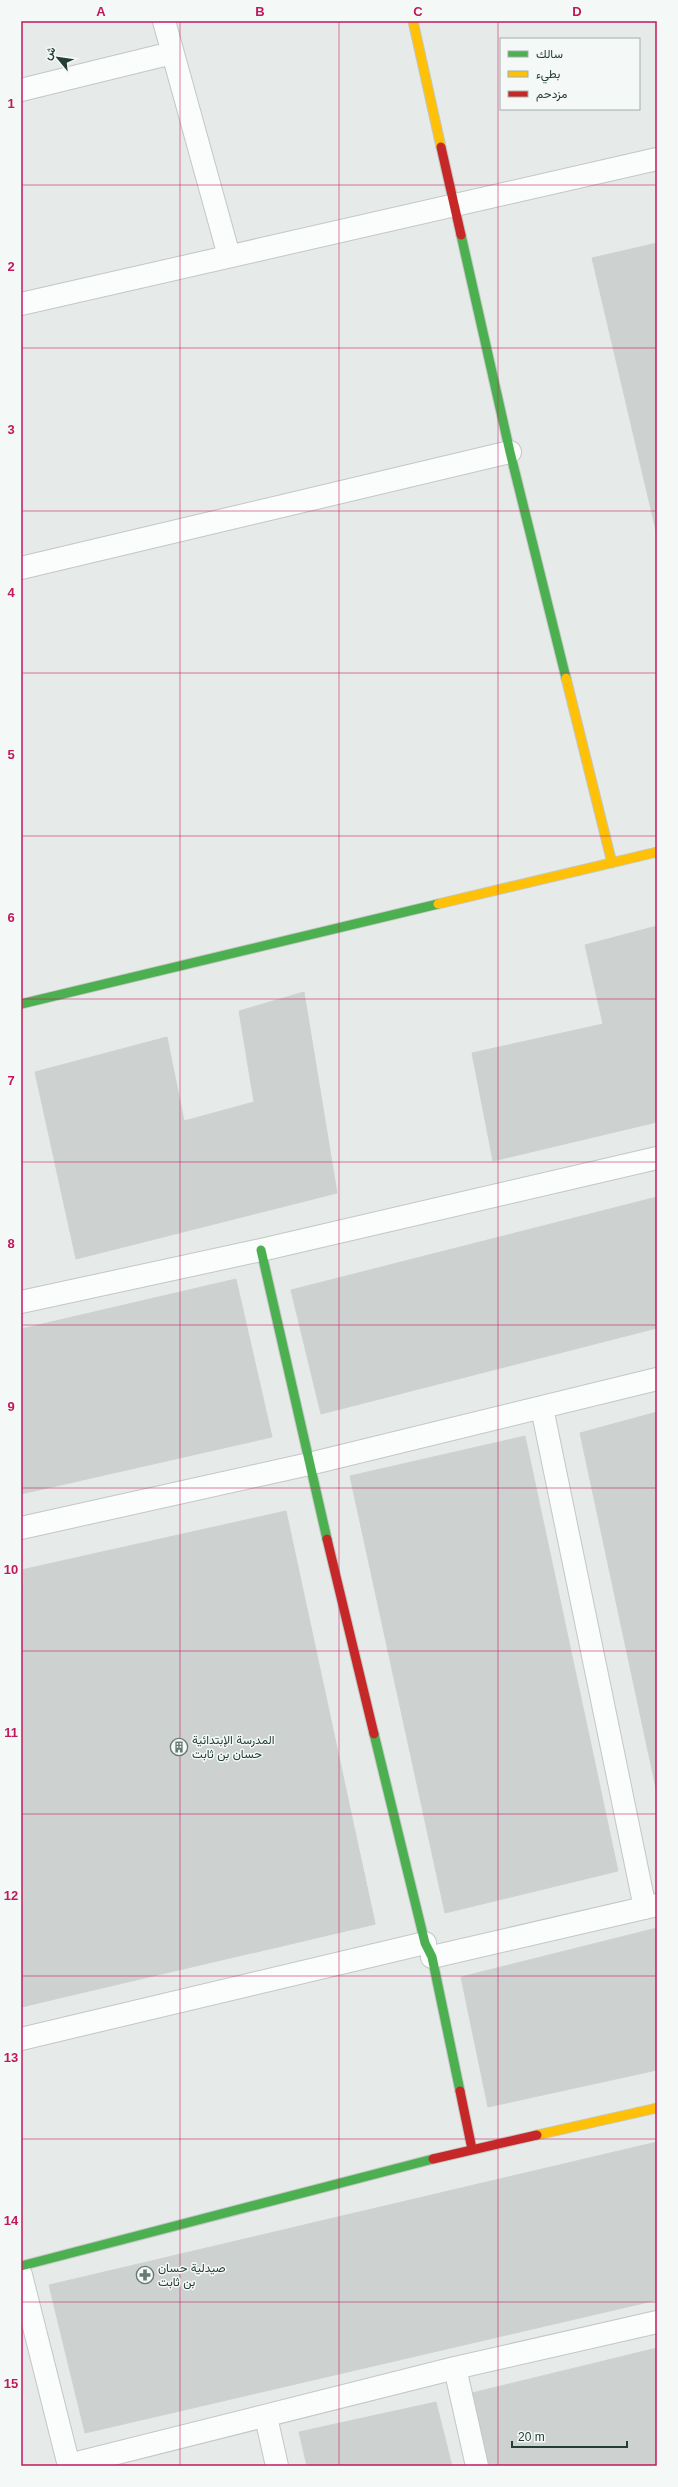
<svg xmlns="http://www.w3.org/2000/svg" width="678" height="2487" font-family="Helvetica,Vazirmatn,sans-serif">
  <rect width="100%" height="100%" fill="#e6eae8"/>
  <path fill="#cdd1d0" stroke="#ced3d1" d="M657 243V535L592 258Z
    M657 926V1122L493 1161 472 1053 603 1024 585 945Z
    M304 992 337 1193 76 1259 35 1072 167 1037 184 1121 254 1102 239 1011Z
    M657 1197V1328L321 1414 291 1290Z
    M236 1279 272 1437 21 1494V1329Z
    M657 1412V1793L580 1433Z
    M525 1436 618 1871 445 1913 350 1476Z
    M286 1511 375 1924 21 2007V1570Z
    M21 1574 73 1823 21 1834Z
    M180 1614 234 1644 129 1851 78 1823Z
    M258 1649 306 1675 251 1788 201 1763Z
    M193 1785 247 1811 228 1852 174 1826Z
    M359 1851 375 1924 252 1953 235 1883Z
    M38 1910 58 1998 21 2007V1915Z
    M657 1928V2070L488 2107 461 1977Z
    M657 2142V2300L85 2433 49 2285Z
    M657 2348V2466H489L472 2393Z
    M436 2402 452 2466H307L299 2432Z
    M376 2425 383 2462 363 2466H310L304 2439Z
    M419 2444 430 2466H385L383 2462Z"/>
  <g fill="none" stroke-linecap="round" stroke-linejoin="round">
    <defs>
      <path id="street" d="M164 21 229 256
        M21 90 172 53
        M21 304 657 159
        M21 568 510 452
        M21 1302 261 1250 657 1158
        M542 1408 645 1908
        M21 1528 309 1464 657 1379
        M432 1957 657 1905
        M21 2039 425 1943
        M21 2275 69 2466
        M455 2368 477 2466
        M266 2417 277 2466
        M69 2465 455 2368 657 2322"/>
      <path id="fast" d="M461 235 510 452 566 678
        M21 1004 438 904
        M261 1250 327 1539
        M374 1734 425 1943 432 1957 460 2091
        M21 2266 433 2159"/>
      <path id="slow" d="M413 21 441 147
        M566 678 612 863
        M438 904 657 852
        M537 2135 657 2108"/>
      <path id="jam" d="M441 147 461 235
        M327 1539 374 1734
        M460 2091 472 2149
        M433 2159 537 2135"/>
    </defs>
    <use href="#street" stroke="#c3c7c5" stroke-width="24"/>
    <use href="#fast" stroke="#c2c8c5" stroke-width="11"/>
    <use href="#slow" stroke="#c2c8c5" stroke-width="11"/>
    <use href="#jam" stroke="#c2c8c5" stroke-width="11"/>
    <use href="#street" stroke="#fbfcfc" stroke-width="22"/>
    <use href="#fast" stroke="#4caf50" stroke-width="9"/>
    <use href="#slow" stroke="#ffc107" stroke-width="9"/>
    <use href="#jam" stroke="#c62828" stroke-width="9"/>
  </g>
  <path fill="none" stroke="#c2185b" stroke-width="1" stroke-opacity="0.55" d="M180 21V2466M339 21V2466M498 21V2466M21 185H657M21 348H657M21 511H657M21 673H657M21 836H657M21 999H657M21 1162H657M21 1325H657M21 1488H657M21 1651H657M21 1814H657M21 1976H657M21 2139H657M21 2302H657"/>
  <defs>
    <symbol id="building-ring" viewBox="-11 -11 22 22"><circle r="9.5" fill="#f4f9f7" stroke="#687a75" stroke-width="1.5"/><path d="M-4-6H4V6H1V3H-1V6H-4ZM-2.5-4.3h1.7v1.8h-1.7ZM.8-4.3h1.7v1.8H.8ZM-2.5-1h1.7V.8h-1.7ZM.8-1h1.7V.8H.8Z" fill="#687a75"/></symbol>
    <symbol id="pharmacy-ring" viewBox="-11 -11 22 22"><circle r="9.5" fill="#f4f9f7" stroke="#687a75" stroke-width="1.5"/><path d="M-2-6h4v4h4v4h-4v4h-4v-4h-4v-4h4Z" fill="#687a75"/></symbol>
  </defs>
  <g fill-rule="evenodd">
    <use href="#building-ring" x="169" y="1737" width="20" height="20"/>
    <use href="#pharmacy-ring" x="135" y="2265" width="20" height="20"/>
  </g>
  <g text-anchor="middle" stroke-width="3" stroke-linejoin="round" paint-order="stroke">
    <g font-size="12" fill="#243d37" stroke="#f4f9f7" text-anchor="start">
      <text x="192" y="1744">المدرسة الإبتدائية<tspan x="192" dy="14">حسان بن ثابت</tspan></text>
      <text x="158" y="2272">صيدلية حسان<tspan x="158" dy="14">بن ثابت</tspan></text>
    </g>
  </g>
  <rect width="678" height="2487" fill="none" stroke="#f4f9f7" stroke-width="44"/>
  <rect x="500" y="38" width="140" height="72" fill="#f4f9f7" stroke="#a1aeaa"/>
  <rect x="508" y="51" width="20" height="6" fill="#4caf50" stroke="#a1aeaa"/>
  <text x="536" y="58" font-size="12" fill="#243d37">سالك</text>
  <rect x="508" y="71" width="20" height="6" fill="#ffc107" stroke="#a1aeaa"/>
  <text x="536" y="78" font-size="12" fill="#243d37">بطيء</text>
  <rect x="508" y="91" width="20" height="6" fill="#c62828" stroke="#a1aeaa"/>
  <text x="536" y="98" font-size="12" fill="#243d37">مزدحم</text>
  <g transform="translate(58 58) rotate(299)" stroke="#f4f9f7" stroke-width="3" paint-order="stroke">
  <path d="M0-3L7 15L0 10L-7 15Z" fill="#243d37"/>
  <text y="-6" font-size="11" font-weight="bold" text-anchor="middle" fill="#243d37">ش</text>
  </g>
  <path d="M512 2441v6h115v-6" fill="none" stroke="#243d37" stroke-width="2"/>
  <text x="518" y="2441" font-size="12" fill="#243d37" stroke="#f4f9f7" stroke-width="3" paint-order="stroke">20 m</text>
  <rect x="22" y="22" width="634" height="2443" fill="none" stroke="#c2185b" stroke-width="1.5"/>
  <g font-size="13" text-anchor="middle" font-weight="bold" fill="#c2185b">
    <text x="101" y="16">A</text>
    <text x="260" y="16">B</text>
    <text x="418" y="16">C</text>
    <text x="577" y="16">D</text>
    <text x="11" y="108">1</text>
    <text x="11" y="271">2</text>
    <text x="11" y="434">3</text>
    <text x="11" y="597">4</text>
    <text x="11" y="759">5</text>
    <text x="11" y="922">6</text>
    <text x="11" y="1085">7</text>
    <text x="11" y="1248">8</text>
    <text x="11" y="1411">9</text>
    <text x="11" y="1574">10</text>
    <text x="11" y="1737">11</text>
    <text x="11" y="1900">12</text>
    <text x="11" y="2062">13</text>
    <text x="11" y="2225">14</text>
    <text x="11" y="2388">15</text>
  </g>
</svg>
